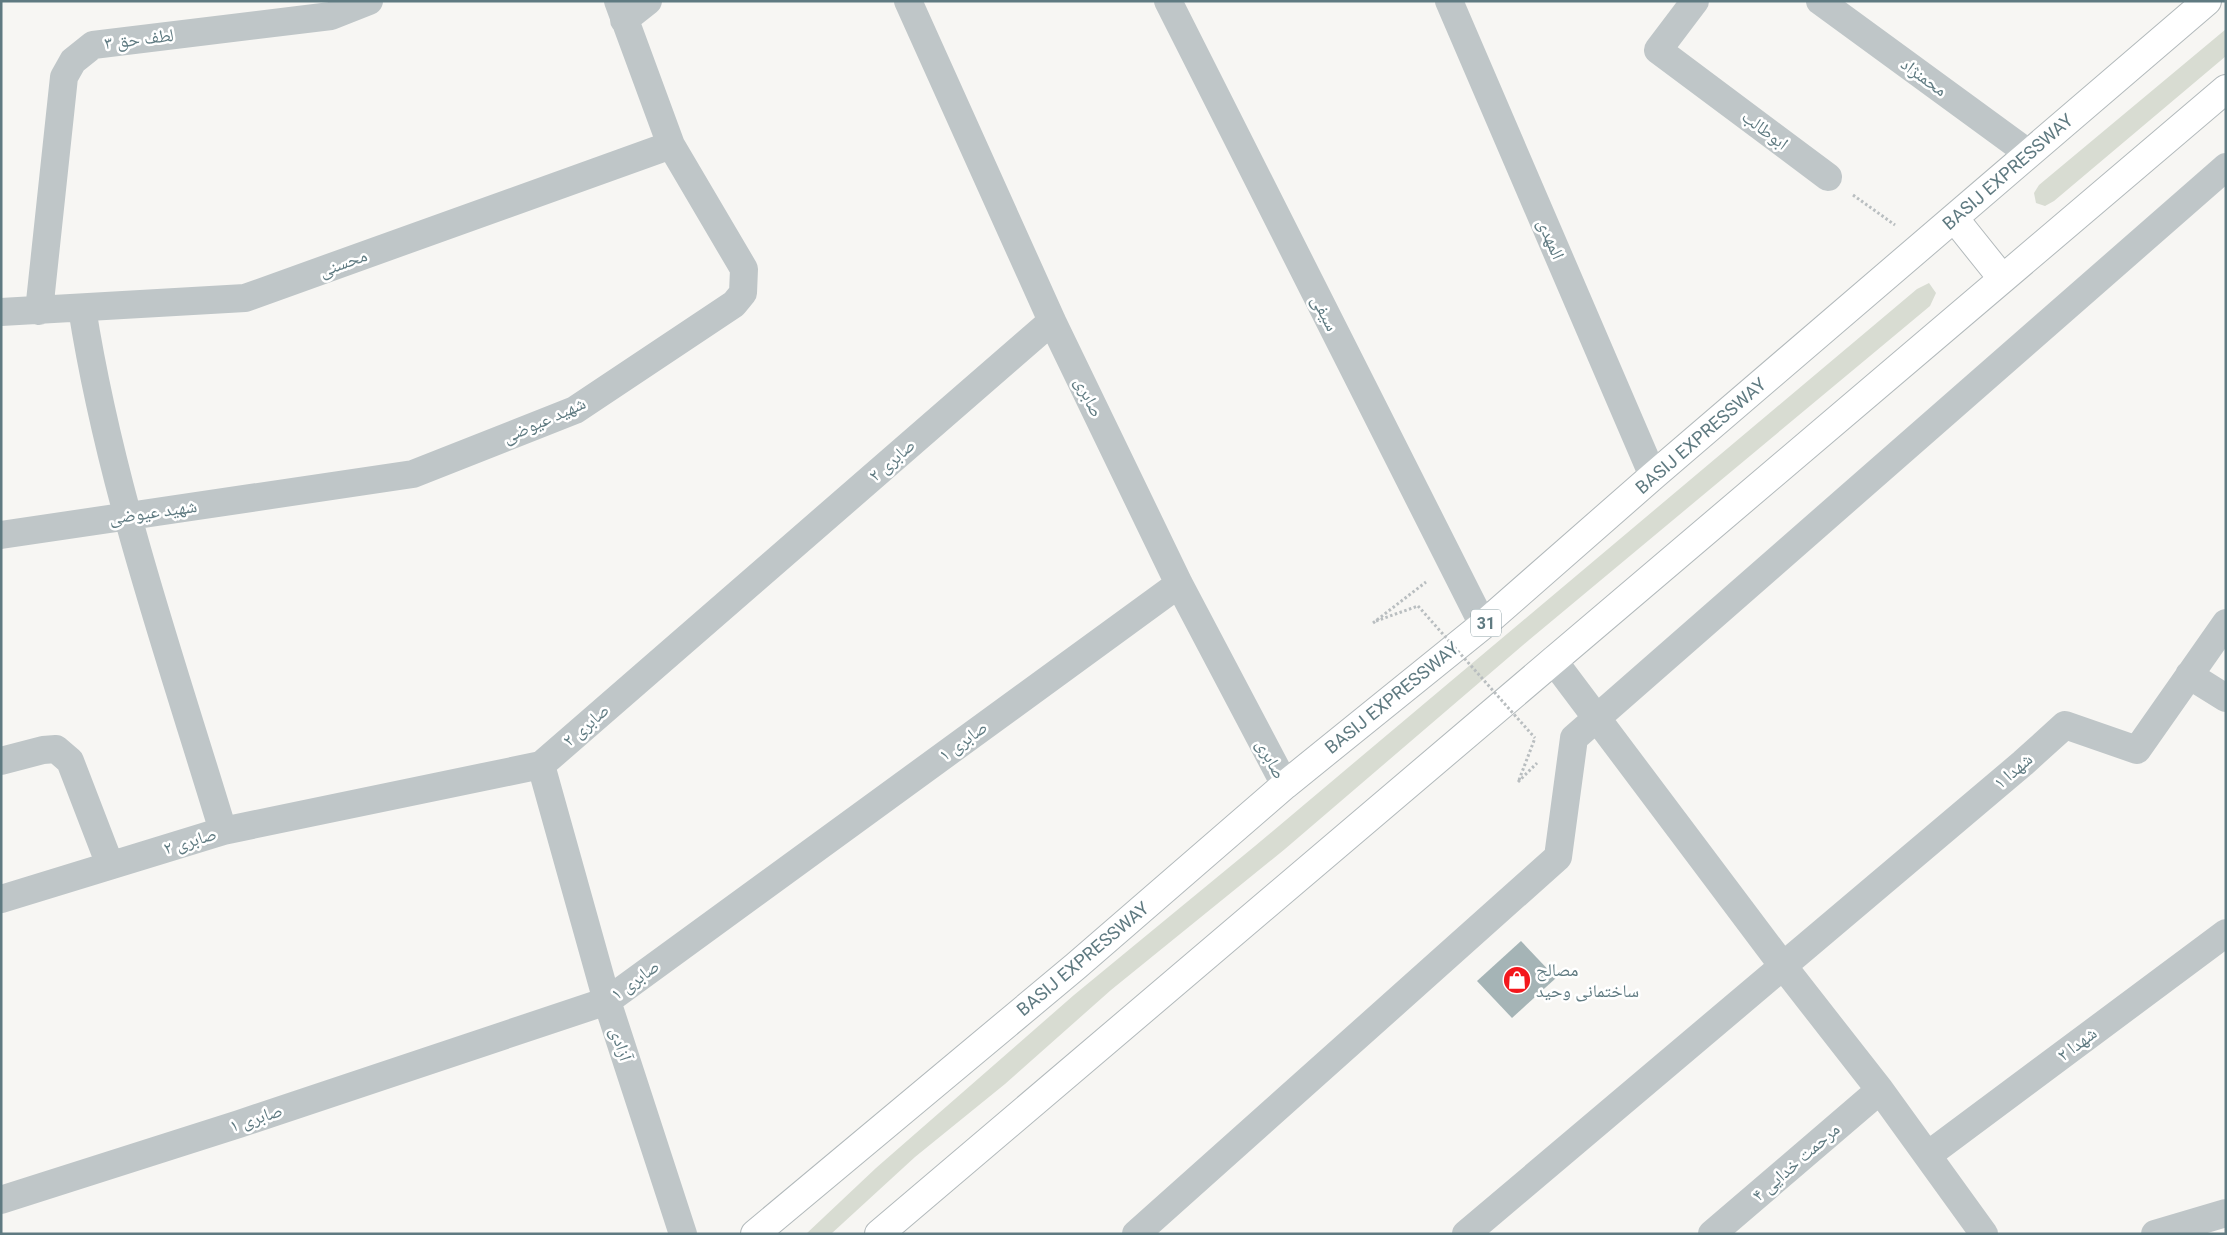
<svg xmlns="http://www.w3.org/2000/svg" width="2227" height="1235" font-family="Roboto,'Noto Naskh Arabic',sans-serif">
  <rect width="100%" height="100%" fill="#f7f6f3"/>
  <path fill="#d8dcd2" d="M2226 29V56L2054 201 2045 206 2036 203 2034 193 2039 185Z
    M1929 283 1936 293 1930 306 1870 356 1529 640 1285 849 1111 990 1005 1084 915 1157 831 1234H806L876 1168 1074 995 1255 846 1917 289Z"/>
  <path fill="#a5b4b6" d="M1521 941 1556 978 1512 1018 1477 981Z"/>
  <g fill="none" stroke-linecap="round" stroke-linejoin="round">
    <defs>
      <path id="trunk" d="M1954 218 2002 278
        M755 1234 1076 966 1285 785 1483 625 1653 476 2207 1
        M879 1234 2226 89"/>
    </defs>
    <use href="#trunk" stroke="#b2b9bb" stroke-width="30"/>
    <path stroke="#b9bec0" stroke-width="3" stroke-dasharray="2.5 2.5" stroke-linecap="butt" d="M1853 195 1895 225
      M1376 621 1418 606
      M1373 623 1426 582
      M1519 780 1535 738
      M1518 782 1537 763"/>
    <path stroke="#bfc6c8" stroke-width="28" d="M908 1 1052 321 1179 584 1285 785
      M1168 1 1483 625
      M1449 1 1653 476
      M1695 1 1658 50 1828 177
      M1820 1 2028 153
      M624 20 648 1
      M82 308C110 487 171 659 223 831
      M39 311 64 77 73 61 93 45 331 16 369 1
      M1 312 245 298 671 145
      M1 535 413 474 575 410 734 304 743 293 744 269 671 145 618 1
      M1553 660 1783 966 1880 1090 1984 1234
      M2189 675 2226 698
      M1 761 43 750 56 749 70 761 110 865
      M541 765 607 1001 683 1234
      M1 899 223 831 541 765 1052 321
      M1928 1155 2226 933
      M1 1200 239 1124 607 1001 1179 584
      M1136 1234 1558 857 1574 738 2226 167
      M1466 1234 2023 763 2065 725 2137 750 2226 623
      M1712 1234 1880 1090
      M2155 1234 2226 1213"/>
    <use href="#trunk" stroke="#fff" stroke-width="28"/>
    <path stroke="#b9bec0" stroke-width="3" stroke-dasharray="2.5 2.5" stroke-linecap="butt" d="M1418 606 1535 738"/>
  </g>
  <defs>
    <symbol id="shop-disc" viewBox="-11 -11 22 22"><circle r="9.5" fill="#f3171c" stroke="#fff"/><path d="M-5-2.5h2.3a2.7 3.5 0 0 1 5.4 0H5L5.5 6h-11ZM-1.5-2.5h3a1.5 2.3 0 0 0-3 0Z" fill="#fff"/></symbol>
  </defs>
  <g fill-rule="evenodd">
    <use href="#shop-disc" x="1501" y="964" width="32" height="32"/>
  </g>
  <g text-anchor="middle" stroke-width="5" stroke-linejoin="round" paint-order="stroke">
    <rect fill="#fff" stroke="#8fa2a7" stroke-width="1" x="1471" y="609.5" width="30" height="27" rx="4"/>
    <g font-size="16" font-weight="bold" fill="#5f7a81">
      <text x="1486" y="629">31</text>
    </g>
    <g font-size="18" fill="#5f7a81" stroke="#fff">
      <text transform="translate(139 39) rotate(-7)" y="6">لطف حق ۳</text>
      <text transform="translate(1924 77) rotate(36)" y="6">محمنژاد</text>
      <text transform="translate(1765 130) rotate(37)" y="6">ابوطالب</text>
      <text transform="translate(2008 172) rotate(-41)" y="6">BASIJ EXPRESSWAY</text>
      <text transform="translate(1551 239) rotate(67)" y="6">المهدی</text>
      <text transform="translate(343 263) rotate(-20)" y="6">محسنی</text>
      <text transform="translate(1325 313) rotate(63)" y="6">سیفی</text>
      <text transform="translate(1089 397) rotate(64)" y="6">صابری</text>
      <text transform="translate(544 420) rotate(-24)" y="6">شهید عیوضی</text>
      <text transform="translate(1701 436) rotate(-41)" y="6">BASIJ EXPRESSWAY</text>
      <text transform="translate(892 460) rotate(-41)" y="6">صابری ۲</text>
      <text transform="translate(153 512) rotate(-8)" y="6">شهید عیوضی</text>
      <text transform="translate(1392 698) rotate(-39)" y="6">BASIJ EXPRESSWAY</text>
      <text transform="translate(586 725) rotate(-41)" y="6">صابری ۲</text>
      <text transform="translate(963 741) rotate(-36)" y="6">صابری ۱</text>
      <text transform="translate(1271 759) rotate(62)" y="6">صابری</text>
      <text transform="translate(2013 771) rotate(-41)" y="6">شهدا ۱</text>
      <text transform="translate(190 841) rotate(-17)" y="6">صابری ۲</text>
      <text transform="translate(1083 959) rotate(-40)" y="6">BASIJ EXPRESSWAY</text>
      <text transform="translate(635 980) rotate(-36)" y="6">صابری ۱</text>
      <text transform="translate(621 1044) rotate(72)" y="6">آزادی</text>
      <text transform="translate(2077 1044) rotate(-37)" y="6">شهدا ۲</text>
      <text transform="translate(256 1118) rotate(-18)" y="6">صابری ۱</text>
      <text transform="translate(1796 1162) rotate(-41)" y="6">مرحمت خدایی ۴</text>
    </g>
    <g font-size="18" fill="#5f7a81" stroke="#fff" text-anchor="start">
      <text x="1536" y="976">مصالح<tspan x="1536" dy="21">ساختمانی وحید</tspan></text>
    </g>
  </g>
  <rect width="2227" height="1235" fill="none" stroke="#5f7a81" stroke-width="5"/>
</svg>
